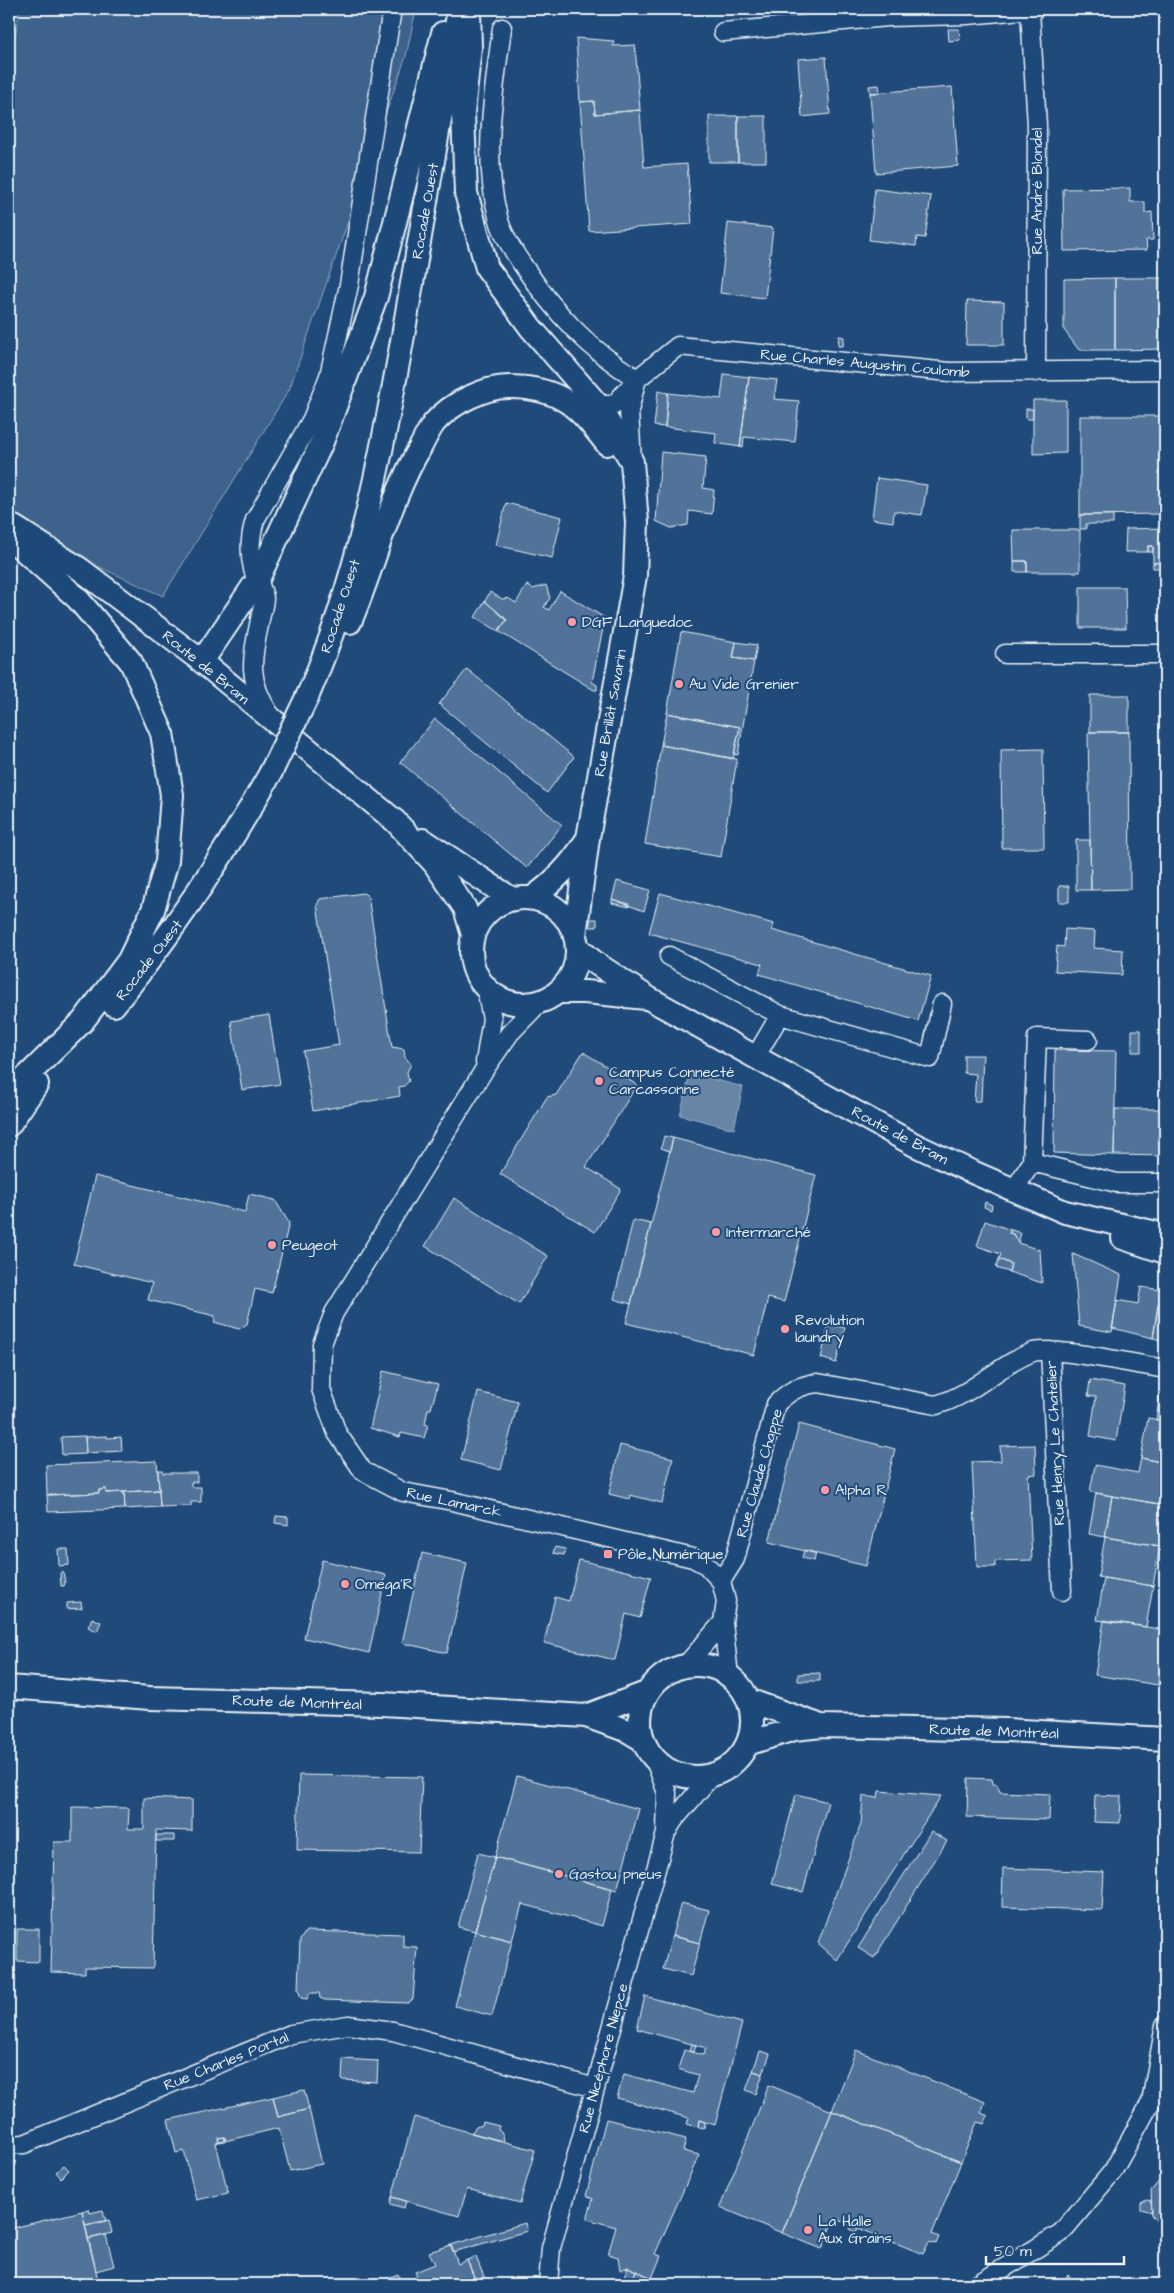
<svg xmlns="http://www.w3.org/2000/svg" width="1174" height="2293" font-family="'Architects Daughter',sans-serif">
  <rect width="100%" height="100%" fill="#1f4a7a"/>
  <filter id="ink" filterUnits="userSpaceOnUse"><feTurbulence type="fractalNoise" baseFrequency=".02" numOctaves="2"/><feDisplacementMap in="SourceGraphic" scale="10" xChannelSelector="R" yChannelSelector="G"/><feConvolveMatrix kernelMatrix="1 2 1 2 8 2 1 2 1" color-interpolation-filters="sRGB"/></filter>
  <g filter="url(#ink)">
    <path fill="#3c628c" stroke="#92aac2" d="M20 9H416L406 56 289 390 163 596 9 526V68Z"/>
    <path fill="#6685a7" stroke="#9ab0c7" d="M690 1073 743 1087 734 1129 680 1115Z"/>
    <path fill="#517399" stroke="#e8f1f8" d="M948 29H959L960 40 949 41Z
      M576 38 614 41 613 46 635 45 640 110 595 114 594 101 580 102Z
      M826 57 830 114 802 117 798 59Z
      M879 85 880 93H870L869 86Z
      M952 87 958 166 876 173 870 93Z
      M594 101 595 114 640 110 644 167 687 164 692 224 589 231 580 102Z
      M709 116H738V162H709Z
      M738 116H766V162H738Z
      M1130 188V202H1145V213L1152 212 1153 240H1146L1147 250 1064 251 1063 189Z
      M875 189 931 196 925 238 917 237 916 246 869 240Z
      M728 223 773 228 765 298 720 293Z
      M1115 278V350H1079L1064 330V279Z
      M1115 278H1165V349L1115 350Z
      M967 301 1004 302V345H966Z
      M839 336 844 337 843 346H838Z
      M724 374 749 377 740 447 715 443 716 433 665 427 668 393 721 399Z
      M749 377 777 380 774 399 799 401 795 442 744 437 743 447H740Z
      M658 391 668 393 665 427 654 426Z
      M1033 400H1066V453L1033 454Z
      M1026 409H1033V419H1026Z
      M1080 416H1160L1161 514 1080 515Z
      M661 452 706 457 703 488 714 490 712 514 689 511 688 525 671 528 656 521Z
      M877 478 927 485 922 515 894 511 893 522 872 519Z
      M506 503 562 517 552 558 496 545Z
      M1080 515H1113V524H1086V529H1080Z
      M1165 528V568H1162V562L1153 563V546H1148V552H1125L1126 529Z
      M1013 530H1080V572H1027V561H1014Z
      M1148 546H1153V552H1148Z
      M1014 561H1027V572H1014Z
      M1162 562V568H1153V563Z
      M527 585 533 589 546 585 550 598 544 607 549 610 560 591 605 618 592 682 597 685V690H594L498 631 507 620 485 601 490 592 502 599 508 598 516 603Z
      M1080 587H1125L1126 628H1080Z
      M485 601 507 620 498 631 475 617Z
      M681 632 736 642 733 658 754 661 738 755 734 754 740 727 667 713Z
      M736 642 757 645 754 661 733 658Z
      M467 669 574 757 547 793 439 704Z
      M1090 695H1129V732H1090Z
      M667 713 740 727 733 759 661 745Z
      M435 719 562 825 527 868 400 762Z
      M1090 732H1129L1130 889 1091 890 1088 733Z
      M661 745 737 759 721 857 645 844Z
      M1043 749 1044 848H1002L1001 750Z
      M1076 840H1090L1091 890H1076Z
      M617 881 650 890 644 911 612 899Z
      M1059 886H1069V902H1059Z
      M363 893 368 896 392 1047 404 1049 405 1057 411 1064 407 1072 409 1081 404 1086 399 1087 400 1096 313 1111 303 1051 339 1045 317 905 320 899Z
      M660 893 774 924 772 930 931 976 918 1021 759 974 762 964 649 933Z
      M612 899 629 904V907L612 903Z
      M590 919H597V927H590Z
      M1065 929 1095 931 1094 948 1123 950 1122 975 1055 971 1057 946 1064 947Z
      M269 1015 280 1084 242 1090 231 1021Z
      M1132 1030H1141V1052H1132Z
      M1055 1050 1116 1051 1114 1155 1054 1153Z
      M583 1052 637 1085 586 1167 621 1189 595 1232 500 1174 547 1097 556 1095Z
      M964 1055H983L981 1101H974L976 1074 964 1073Z
      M1115 1109H1165V1156L1114 1155Z
      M664 1136 673 1138 670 1151 661 1148Z
      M673 1138 816 1175 784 1302 768 1298 754 1355 626 1323Z
      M95 1176 245 1212 249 1194 275 1200 289 1223 272 1293 255 1289 247 1324 239 1329 214 1322 215 1316 148 1300 152 1283 74 1264Z
      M454 1198 548 1256 519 1304 425 1246Z
      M985 1202 992 1205 991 1210 984 1207Z
      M633 1220 651 1224 631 1304 614 1299Z
      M985 1221 1011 1230 1009 1233 1013 1234 1018 1243 1040 1250 1042 1283 1009 1272 1011 1264 999 1259 1001 1254 977 1246Z
      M1011 1230 1021 1233 1018 1243 1013 1234 1009 1233Z
      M1073 1254 1121 1275 1112 1332 1079 1326Z
      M999 1259 1011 1264 1009 1272 996 1268Z
      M1141 1287 1161 1290 1153 1338 1112 1328 1117 1300 1138 1304Z
      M1158 1304 1165 1305V1341L1153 1338Z
      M829 1324 845 1328 836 1363 821 1358Z
      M383 1371 438 1384 431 1409H428L425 1424 428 1425 424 1438 401 1433 400 1437 370 1428Z
      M1090 1380 1125 1386 1116 1441 1090 1436 1096 1397 1088 1396Z
      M478 1392 518 1402 501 1470 461 1460Z
      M1160 1392 1165 1393V1421L1156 1420Z
      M1148 1418 1165 1421V1463L1141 1458Z
      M799 1424 895 1449 866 1566 769 1542Z
      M85 1436 86 1454 62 1455 61 1437Z
      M107 1436V1438L121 1437 122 1451 86 1453 85 1437Z
      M620 1445 673 1458 662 1503 630 1495 629 1499 609 1494Z
      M1035 1445 1036 1474 1028 1475 1032 1560 995 1561V1567H977L972 1462 1001 1461 1000 1446Z
      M1141 1458 1165 1463V1505L1090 1492 1095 1465 1138 1473Z
      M157 1461 159 1490 106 1493V1489L99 1490V1493L47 1495 46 1465Z
      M158 1470H162L163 1473H197V1482H191V1487H201V1502H191V1506L160 1507Z
      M106 1489V1493L124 1492 125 1509 48 1512 47 1495 99 1493V1490Z
      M159 1490 160 1507 125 1509 124 1492Z
      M1096 1493 1112 1496 1105 1537 1089 1534Z
      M1112 1496 1165 1505 1160 1546 1105 1537Z
      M276 1516 288 1517V1525L275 1523Z
      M1105 1537 1160 1546 1153 1586 1098 1577Z
      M555 1547 565 1549 564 1555 553 1553Z
      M58 1549H68L69 1565 59 1566Z
      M804 1550 816 1553 814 1561 802 1558Z
      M422 1553 467 1563 447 1653 402 1643Z
      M322 1560 386 1575 369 1653 304 1638Z
      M579 1560 651 1577 640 1618 626 1614 615 1660 544 1643 555 1597 569 1601Z
      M63 1572 65 1582 64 1586H61L60 1573Z
      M1104 1578 1153 1586 1146 1627 1097 1620Z
      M81 1602 82 1608 67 1609V1603Z
      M92 1618 101 1622 97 1631 88 1627Z
      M1104 1620 1165 1630V1659L1163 1658 1158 1685 1095 1675Z
      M820 1673V1681H798V1674Z
      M299 1775 422 1777 419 1852 297 1850Z
      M517 1776 639 1809 617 1890 495 1857Z
      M968 1778 992 1779 993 1784H997L1000 1792 1050 1794 1049 1820 967 1817Z
      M879 1791 941 1796 837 1960 818 1943 861 1824 863 1796 878 1798Z
      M796 1794 828 1802 803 1892 772 1884Z
      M1095 1795 1121 1796 1120 1823 1094 1822Z
      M144 1798 192 1800V1831L156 1830 153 1968 85 1967V1973L51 1972 54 1842H72V1807L129 1808 128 1829H144Z
      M931 1831 947 1841 874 1958 858 1948Z
      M156 1835H174V1841H156Z
      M478 1853 495 1857 475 1931 458 1927Z
      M495 1857 612 1889 602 1926 522 1904 512 1941 475 1931Z
      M1003 1868 1104 1872 1102 1910 1002 1907Z
      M681 1903 709 1910 700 1943 672 1936Z
      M17 1929H39V1962L17 1961Z
      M306 1931 403 1934V1946L417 1947 413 1999 408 2003 325 2000 320 1998 319 1993H310L307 1999 301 1998 298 1989 300 1940Z
      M475 1931 512 1941 492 2016 455 2006Z
      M672 1936 700 1943 691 1976 663 1969Z
      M645 1996 742 2023 715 2125 699 2120 698 2127 687 2124 689 2118 617 2098 624 2074 693 2093 698 2075 678 2069 684 2050 703 2055 706 2048 637 2029Z
      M692 2044 696 2045 694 2052 690 2051Z
      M856 2050 985 2102 981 2113 988 2116 984 2124 977 2122 961 2162 832 2111Z
      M760 2051 770 2054 763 2074 753 2071Z
      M343 2059 378 2061 377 2082 342 2080Z
      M753 2071 763 2074 756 2094 746 2090Z
      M769 2085 832 2111 782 2233 720 2207Z
      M304 2090 309 2109 278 2117 273 2097Z
      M273 2097 278 2117 309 2109 322 2164 290 2171 279 2128 225 2141V2137L218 2138 219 2142 216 2143 228 2193 196 2200 184 2151 176 2153 168 2120Z
      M832 2111 961 2162 932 2234 939 2237 936 2244 929 2242 923 2254 858 2228 856 2232 850 2229 851 2225 834 2218 822 2249 782 2233Z
      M414 2117 535 2150 520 2203 467 2189 459 2216 392 2197Z
      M606 2119 686 2139 683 2151 699 2155 655 2254 661 2256 652 2278 628 2267 620 2270 618 2257 608 2254 616 2227 587 2219 593 2199 586 2196Z
      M699 2120 705 2122 704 2128 698 2127Z
      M483 2122 499 2126 498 2130 503 2134 504 2142 471 2133 476 2127 482 2125Z
      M225 2137V2141L219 2142 218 2138Z
      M64 2165 69 2170 61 2178 56 2172Z
      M1165 2174V2224H1160L1152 2216 1151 2191Z
      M392 2197 406 2201 404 2208 390 2204Z
      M1147 2200 1151 2201 1152 2212 1141 2209V2203Z
      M89 2209 90 2213 103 2210 106 2221 85 2225 82 2211Z
      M82 2211 99 2284H9V2229Z
      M109 2220 112 2233 88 2239 85 2225Z
      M525 2223 527 2231 453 2252 451 2245Z
      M106 2235 114 2266 96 2271 88 2239Z
      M451 2245 458 2264 467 2260 477 2284H420L415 2272 435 2264 429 2252Z
      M476 2257 487 2284H477L467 2260Z
      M628 2267 636 2271 631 2282 623 2278Z
      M636 2271 648 2276 646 2284 631 2282Z
      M398 2274 402 2284H373Z
      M1068 2275 1078 2284H1060Z"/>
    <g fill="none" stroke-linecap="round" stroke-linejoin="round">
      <defs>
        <path id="minor" d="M1030 11 1037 125 1036 372
          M502 28C494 91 482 155 498 217 502 233 513 251 522 264 554 312 588 349 637 379
          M723 32 888 17 967 15 1035 9
          M598 405H614L637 379 678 346 950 372 1165 370
          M632 461 629 411 636 382
          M1005 654H1165
          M269 713C248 680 251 661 259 625 260 616 264 606 264 598 263 587 255 579 253 569 249 552 250 536 255 520L312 419 329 376 349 285 392 9
          M669 956 780 1015 756 1056
          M541 1001 510 1033 484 1070 334 1313 322 1344 321 1389 337 1433 363 1471 403 1492 452 1501 693 1558 706 1565 721 1581
          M780 1015 930 1058 942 1004
          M485 1062 492 1019 486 988
          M1032 1162 1037 1038 1088 1040
          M1014 1190 1032 1162 1117 1183H1165
          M1050 1351 1062 1591
          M686 1665 723 1622
          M729 1676 723 1622 726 1601 721 1581 735 1559 776 1404C789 1391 800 1385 818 1383L936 1405C973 1395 998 1365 1033 1352 1050 1346 1141 1365 1165 1369
          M655 1760 667 1793 666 1833
          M9 2145 24 2144 291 2034 348 2025 393 2031 595 2088
          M548 2284 551 2248 666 1833 673 1821 712 1775
          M978 2284 1061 2233 1113 2171 1151 2102 1165 2025"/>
        <path id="major" d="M469 9 470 47 463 113 466 193 487 268 531 328 598 405 632 462 637 522 635 576 588 838 575 935
          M14 527 80 569 200 660 395 821 434 863 465 908 473 935
          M9 537 77 598 131 662 162 733 172 795 167 861 153 910 129 960 83 1021 9 1094
          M350 622C375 564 389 500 421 446 425 438 429 430 434 423 451 403 486 386 511 387 562 388 578 407 607 444
          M200 660 209 651 258 579 322 442 376 297 443 33
          M308 695C358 579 382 454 404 330 423 223 441 116 459 9
          M423 840 512 899
          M532 898C555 882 571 865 586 841
          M471 951a53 53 0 1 1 106 0a53 53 0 1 1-106 0Z
          M577 947 594 962 650 999 915 1145 970 1171 1065 1212 1165 1235
          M558 992H585L646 998
          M114 1005C174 932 224 855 270 774
          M9 1125 37 1084
          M1123 1238 1165 1252
          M640 1721a56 56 0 1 1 112 0a56 56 0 1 1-112 0Z
          M9 1687 150 1698 382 1704 586 1716 628 1731 643 1740
          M748 1700 816 1724
          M586 1716 646 1693
          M747 1744 794 1729 822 1726 1007 1730 1165 1739"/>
      </defs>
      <use href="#minor" stroke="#e8f1f8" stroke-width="21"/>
      <use href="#major" stroke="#e8f1f8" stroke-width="26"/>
      <use href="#minor" stroke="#1f4a7a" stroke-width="18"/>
      <use href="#major" stroke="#1f4a7a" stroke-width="22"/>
      <defs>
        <path id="major-bridge" d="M270 774 308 695"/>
      </defs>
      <use href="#major-bridge" stroke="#e8f1f8" stroke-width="26" stroke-linecap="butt"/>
      <use href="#major-bridge" stroke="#1f4a7a" stroke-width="22"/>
    </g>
  </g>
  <g fill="#ff9aa2" stroke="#1f4a7a" stroke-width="2">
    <circle cx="572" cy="622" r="5"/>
    <circle cx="679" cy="684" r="5"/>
    <circle cx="599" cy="1081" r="5"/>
    <circle cx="716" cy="1232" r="5"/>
    <circle cx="272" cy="1245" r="5"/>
    <circle cx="785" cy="1329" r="5"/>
    <circle cx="825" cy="1490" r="5"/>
    <rect x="603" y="1549" width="10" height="10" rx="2.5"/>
    <circle cx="345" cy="1584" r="5"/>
    <circle cx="559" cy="1874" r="5"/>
    <circle cx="808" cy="2230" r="5"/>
  </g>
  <g text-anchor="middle" stroke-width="4" stroke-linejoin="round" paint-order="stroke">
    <g font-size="15" fill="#e8f1f8" stroke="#1f4a7a">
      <text transform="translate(1037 191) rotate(-90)" y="5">Rue André Blondel</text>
      <text transform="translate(425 211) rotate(-80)" y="5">Rocade Ouest</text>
      <text transform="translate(865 363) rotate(5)" y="5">Rue Charles Augustin Coulomb</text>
      <text transform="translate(340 606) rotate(-72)" y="5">Rocade Ouest</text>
      <text transform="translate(206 667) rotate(39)" y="5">Route de Bram</text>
      <text transform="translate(610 713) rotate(-80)" y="5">Rue Brillât Savarin</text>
      <text transform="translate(149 960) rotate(-52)" y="5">Rocade Ouest</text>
      <text transform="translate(900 1135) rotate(28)" y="5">Route de Bram</text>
      <text transform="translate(1055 1443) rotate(-93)" y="5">Rue Henry Le Chatelier</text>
      <text transform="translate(759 1473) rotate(-74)" y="5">Rue Claude Chappe</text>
      <text transform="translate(454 1502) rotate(12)" y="5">Rue Lamarck</text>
      <text transform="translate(297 1702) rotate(2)" y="5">Route de Montréal</text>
      <text transform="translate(994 1731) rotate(2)" y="5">Route de Montréal</text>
      <text transform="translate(603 2058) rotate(-75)" y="5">Rue Nicéphore Niepce</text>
      <text transform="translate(226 2061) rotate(-22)" y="5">Rue Charles Portal</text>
    </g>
    <g font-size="15" fill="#e8f1f8" stroke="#1f4a7a" text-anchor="start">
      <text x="582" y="627">DGF Languedoc</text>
      <text x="689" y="689">Au Vide Grenier</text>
      <text x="609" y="1077">Campus Connecté<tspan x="609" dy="17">Carcassonne</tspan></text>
      <text x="726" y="1237">Intermarché</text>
      <text x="282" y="1250">Peugeot</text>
      <text x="795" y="1325">Revolution<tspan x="795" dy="17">laundry</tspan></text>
      <text x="835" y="1495">Alpha R</text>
      <text x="618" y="1559">Pôle Numérique</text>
      <text x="355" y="1589">Omega'R</text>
      <text x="569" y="1879">Gastou pneus</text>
      <text x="818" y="2226">La Halle<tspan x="818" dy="17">Aux Grains</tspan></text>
    </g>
  </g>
  <rect width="1174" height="2293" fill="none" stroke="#1f4a7a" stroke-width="30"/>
  <rect x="15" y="15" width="1144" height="2263" fill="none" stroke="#e8f1f8" stroke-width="2" filter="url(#ink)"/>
  <path d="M986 2256v8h138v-8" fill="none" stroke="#e8f1f8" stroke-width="2.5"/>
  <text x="994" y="2256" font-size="15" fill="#e8f1f8" stroke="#1f4a7a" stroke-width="4" paint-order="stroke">50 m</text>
</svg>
